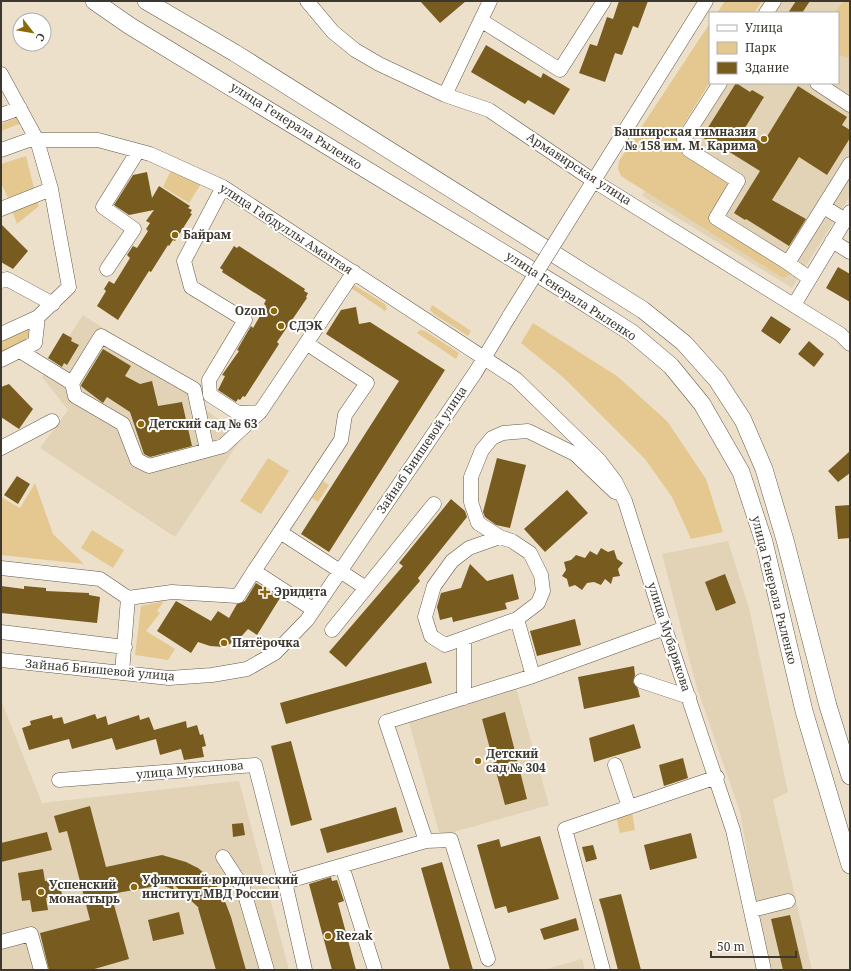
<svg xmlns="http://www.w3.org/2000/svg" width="851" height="971" font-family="'Noto Serif',serif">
  <rect width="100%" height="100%" fill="#ece0cb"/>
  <path fill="#e2d3b7" d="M764 1H850V196L792 288 642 196 713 83H838V13H756Z
    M83 315 200 390 207 411 243 436 175 537 40 448 68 410 42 377Z
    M728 541 750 612 788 792 773 800 812 970H771L754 892 740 812 696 685 662 554Z
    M515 684 549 805 440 836 408 718Z
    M1 700 42 803 239 781 289 970H1Z
    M582 959 585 970H543Z"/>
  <path fill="#e5c88f" d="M725 1H762L754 13H717Z
    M844 1H850V58L838 55V13H834Z
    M710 23V82L677 135 685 150 724 177 730 185 711 221 795 272 783 278 621 176 618 169 619 161Z
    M20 116 22 123 1 131V124Z
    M26 156 34 188 8 198 1 183V164Z
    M172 168 201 184 189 203 163 187Z
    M37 201 39 206 17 224 12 210Z
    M352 284 385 304 387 309 385 311 348 286Z
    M432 305 471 331 468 336 434 314 430 310Z
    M533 323 617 376 667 421 706 479 723 532 691 539 672 497 645 459 564 378 521 343Z
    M29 328 33 330 32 340 1 355V341Z
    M420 330 425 331 459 353 456 359 417 333Z
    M268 458 289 471 261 514 240 501Z
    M323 481 329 485 318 502 312 498Z
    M35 483 53 534 84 564 1 555V497L20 508Z
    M92 530 124 550 113 568 81 548Z
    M164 601 157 611 160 613 146 631 175 649 168 660 135 655 141 606Z
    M632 812 635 830 620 833 616 816Z"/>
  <path fill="#785b1e" d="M420 1H466L440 23Z
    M619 1H648L638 28 633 26 622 55 615 53 605 82 579 73 590 44 597 46 607 17 613 19Z
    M796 1H810L802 13H788Z
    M486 45 541 78 543 73 570 89 554 115 528 100 525 104 471 72Z
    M736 83 750 92 752 90 764 97 743 131 763 143 798 86 847 117 842 125 850 130V138L827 175 799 157 772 200 806 219 789 246 746 219 745 220 734 213 760 171 715 143 714 145 702 137Z
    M147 172 152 198 159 186 190 206 188 208 192 210 190 213 192 214 175 241 173 240 169 246 168 245 151 272 149 271 118 320 97 306 106 291 104 289 109 281 114 284 130 258 127 255 133 246 137 248 148 231 146 229 150 223 146 221 154 210 129 215 114 205 133 175Z
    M1 224 28 251 13 269 1 262Z
    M234 246 237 248 239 246 270 266 305 289 304 291 308 293 306 297 307 298 277 342 279 344 245 397 243 396 240 400 238 399 236 402 218 390 225 376 222 375 239 351 237 350 251 326 253 328 263 311 266 306 264 304 266 300 222 272 223 270 220 268Z
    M838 267 850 274V302L826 288Z
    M356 307 359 324 370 322 445 370 329 552 301 534 399 381 326 334 341 310Z
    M771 316 791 329 780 344 761 331Z
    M63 333 72 338 71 341 79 345 67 365 64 363 62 367 48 358Z
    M809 341 824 354 814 367 798 354Z
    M103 349 131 366 125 376 140 384 152 381 158 406 182 402 192 446 150 457 144 454 130 412 107 397 103 403 82 387 81 385Z
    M9 384 33 409 19 429 1 417V387Z
    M850 451V473L838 482 828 471Z
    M497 458 526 465 510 528 496 525 485 517 483 512Z
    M17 476 30 484 18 504 4 495Z
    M567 490 588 513 545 552 524 529Z
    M451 499 465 511 467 517 418 578 420 581 346 667 329 652 403 566 399 563Z
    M850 505V538L838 539 835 506Z
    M601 548 608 552 614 550 617 559 623 563 618 569 620 576 613 577 611 584 605 579 601 585 594 582 587 583 582 590 575 585 569 587 567 579 562 576 566 570 564 562 571 560 576 555 585 558 590 551 597 555Z
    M470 564 487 581 513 574 519 599 505 603 507 609 453 622 452 617 440 620 437 607 441 593 461 588Z
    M725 574 736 603 716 611 705 582Z
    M256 583 280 598 257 635 248 629 239 639 224 647 210 646 198 642 191 653 157 631 176 601 211 621 218 611 229 618 237 604 245 601Z
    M1 586 24 589V586L46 588V591L89 593V595L100 597 97 623 1 613Z
    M575 619 581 645 537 656 530 631Z
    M426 662 432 683 286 724 280 703Z
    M634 666 635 675 633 682 638 689 640 697 584 709 578 677Z
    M505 712 527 799 505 805 482 719Z
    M95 714 97 719 106 716 108 725 139 715 140 720 149 717 154 730 186 721 187 728 197 725 200 735 203 734 206 746 202 747 204 757 184 760 181 749 160 755 156 739 116 750 112 738 72 749 69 739 29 750 22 728 31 725 30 721 52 715 53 719 62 717 64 724Z
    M634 724 641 748 594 762 589 738Z
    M291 741 312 820 291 826 271 746Z
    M683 758 688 778 664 786 659 765Z
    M90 806 106 867 162 855 186 862 198 868 209 877 221 891 231 917 246 970H216L198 908H199L172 883 174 890 162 885 111 894 129 959 91 970H49L40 933 90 920 67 831 59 833 54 816Z
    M396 807 403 832 327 853 320 829Z
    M243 823 245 835 233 837 232 824Z
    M47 832 52 850 1 862V843Z
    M691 833 697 858 650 870 644 845Z
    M540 836 559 899 508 913 506 906 495 909 477 845 499 839 501 847Z
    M593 845 597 859 586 862 582 847Z
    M442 862 473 970H450L421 868Z
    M43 869 45 881 59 879 62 895 46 898 48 910 32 912 30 900 22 901 18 873Z
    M331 877 332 881 337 880 344 901 338 903 356 970H332L309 884Z
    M621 894 641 970H618L603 912 599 899Z
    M179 912 184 934 153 941 148 920Z
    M790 915 803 970H783L771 919Z
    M576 918 579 930 544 940 540 929Z"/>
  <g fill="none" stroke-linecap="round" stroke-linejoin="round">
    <defs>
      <path id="minor" d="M307 1 333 32 355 50 379 64 445 95 489 110 594 181 840 334 850 344
        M766 13 774 1
        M482 21 560 70 604 1
        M1 74 37 140 51 189 69 287 38 317 1 334
        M720 83 684 139 689 150 738 181 716 218 788 263 809 278
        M817 83 850 105
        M445 95 490 1
        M1 115 20 108
        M1 150 29 140H98L150 154 223 187 516 379 599 460 615 481 625 501 665 628 733 830 764 970
        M223 187 184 261 191 287 245 320 209 380 210 395 238 413 260 412 354 272
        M824 207 845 220
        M1 209 51 189
        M571 217 706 1
        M832 241 850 252
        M788 263 850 164
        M107 269 134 229 103 207 138 151
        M1 281 7 279 53 304
        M794 305 850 212
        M306 343 367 383 345 415 341 440 280 532 366 588
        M20 351 72 383 75 396 123 424 137 460 149 466 223 446 260 412
        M1 360 35 343 38 317
        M72 383 101 336 194 389 207 450
        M1 448 52 421
        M280 532 254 571 314 610
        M500 537 469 548 452 561 434 586 425 617 431 636 445 645 517 619 538 603 543 591 541 575 530 553 512 541 500 537 478 523 471 502V477L482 450 492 438 503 433 528 431 575 454 615 492
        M1 568 100 579 128 598 172 592 238 596 254 571
        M517 619 533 676
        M332 630 434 504
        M1 632 125 647
        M1 660 169 678 212 675 247 669 275 653 307 620 475 373 510 315
        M122 673 128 598
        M641 681 689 697
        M464 698V639
        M615 765 629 807
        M59 780 255 765 285 882 305 970
        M426 841 451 840 488 959
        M223 857 243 888 267 970
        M342 866 375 970
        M285 882 426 841 386 722 533 676 665 628
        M752 910 788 901
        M1 942 31 934 41 970
        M603 970 565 829 717 777"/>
      <path id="major" d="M94 1 130 26 566 291 632 333 671 366 702 404 741 472 764 542 804 711 850 865
        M146 1 235 53 643 310 684 343 717 380 743 420 764 469 785 540 828 706 850 776"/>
    </defs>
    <use href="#minor" stroke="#635947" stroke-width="15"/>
    <use href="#major" stroke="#635947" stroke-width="18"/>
    <use href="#minor" stroke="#fff" stroke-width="14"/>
    <use href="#major" stroke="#fff" stroke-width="17"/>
    <defs>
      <path id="minor-bridge" d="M510 315 571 217"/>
    </defs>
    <use href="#minor-bridge" stroke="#635947" stroke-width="15" stroke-linecap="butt"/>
    <use href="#minor-bridge" stroke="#fff" stroke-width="14"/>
  </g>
  <g fill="#8d680a" stroke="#fff" stroke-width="1.5">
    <circle cx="764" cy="139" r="4"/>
    <circle cx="175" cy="235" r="4"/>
    <circle cx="274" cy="311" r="4"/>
    <circle cx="281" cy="326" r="4"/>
    <circle cx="141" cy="424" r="4"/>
    <path d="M263 586h4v4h4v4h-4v4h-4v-4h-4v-4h4z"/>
    <circle cx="224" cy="643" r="4"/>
    <circle cx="478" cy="761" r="4"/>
    <circle cx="134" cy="887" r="4"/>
    <circle cx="41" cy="892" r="4"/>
    <circle cx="328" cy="936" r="4"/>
  </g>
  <g text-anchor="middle" stroke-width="4" stroke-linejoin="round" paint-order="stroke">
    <g font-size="12" fill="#3c382f" stroke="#fff">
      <text transform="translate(296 126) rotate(32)" y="4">улица Генерала Рыленко</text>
      <text transform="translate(579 169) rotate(33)" y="4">Армавирская улица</text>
      <text transform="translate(286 229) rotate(33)" y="4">улица Габдуллы Амантая</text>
      <text transform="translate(571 296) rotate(33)" y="4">улица Генерала Рыленко</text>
      <text transform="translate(422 450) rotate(-56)" y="4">Зайнаб Биишевой улица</text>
      <text transform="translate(774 590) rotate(76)" y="4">улица Генерала Рыленко</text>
      <text transform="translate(669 637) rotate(72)" y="4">улица Мубарякова</text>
      <text transform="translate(100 670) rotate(5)" y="4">Зайнаб Биишевой улица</text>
      <text transform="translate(190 770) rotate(-5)" y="4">улица Муксинова</text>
    </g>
    <g font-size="12" font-weight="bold" fill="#3c382f" stroke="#fff" text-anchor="start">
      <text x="756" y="136" text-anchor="end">Башкирская гимназия<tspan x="756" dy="14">№ 158 им. М. Карима</tspan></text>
      <text x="183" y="239">Байрам</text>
      <text x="266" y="315" text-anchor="end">Ozon</text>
      <text x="289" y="330">СДЭК</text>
      <text x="149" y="428">Детский сад № 63</text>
      <text x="274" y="596">Эридита</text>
      <text x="232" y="647">Пятёрочка</text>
      <text x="486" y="758">Детский<tspan x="486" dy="14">сад № 304</tspan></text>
      <text x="142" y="884">Уфимский юридический<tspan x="142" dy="14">институт МВД России</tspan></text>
      <text x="49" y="889">Успенский<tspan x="49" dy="14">монастырь</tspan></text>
      <text x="336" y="940">Rezak</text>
    </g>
  </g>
  <rect width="851" height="971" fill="none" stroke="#3c382f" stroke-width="4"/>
  <rect x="709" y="12" width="130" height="72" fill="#ffffff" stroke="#b1afac"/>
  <rect x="717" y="25" width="20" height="6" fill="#ffffff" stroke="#b1afac"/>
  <text x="745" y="32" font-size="12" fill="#3c382f">Улица</text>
  <rect x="717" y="42" width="20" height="12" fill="#e5c88f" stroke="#b1afac"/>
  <text x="745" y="52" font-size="12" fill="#3c382f">Парк</text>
  <rect x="717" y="62" width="20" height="12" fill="#785b1e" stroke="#b1afac"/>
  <text x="745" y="72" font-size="12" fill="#3c382f">Здание</text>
  <g transform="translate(32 32) rotate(121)"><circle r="19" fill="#ffffff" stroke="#b1afac"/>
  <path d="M0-3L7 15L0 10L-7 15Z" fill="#8d680a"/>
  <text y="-6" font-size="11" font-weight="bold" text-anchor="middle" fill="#3c382f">С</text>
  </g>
  <path d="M711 951v6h85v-6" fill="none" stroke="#3c382f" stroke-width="2"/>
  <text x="717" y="951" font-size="12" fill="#3c382f" stroke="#ffffff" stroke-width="3" paint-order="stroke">50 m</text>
</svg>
